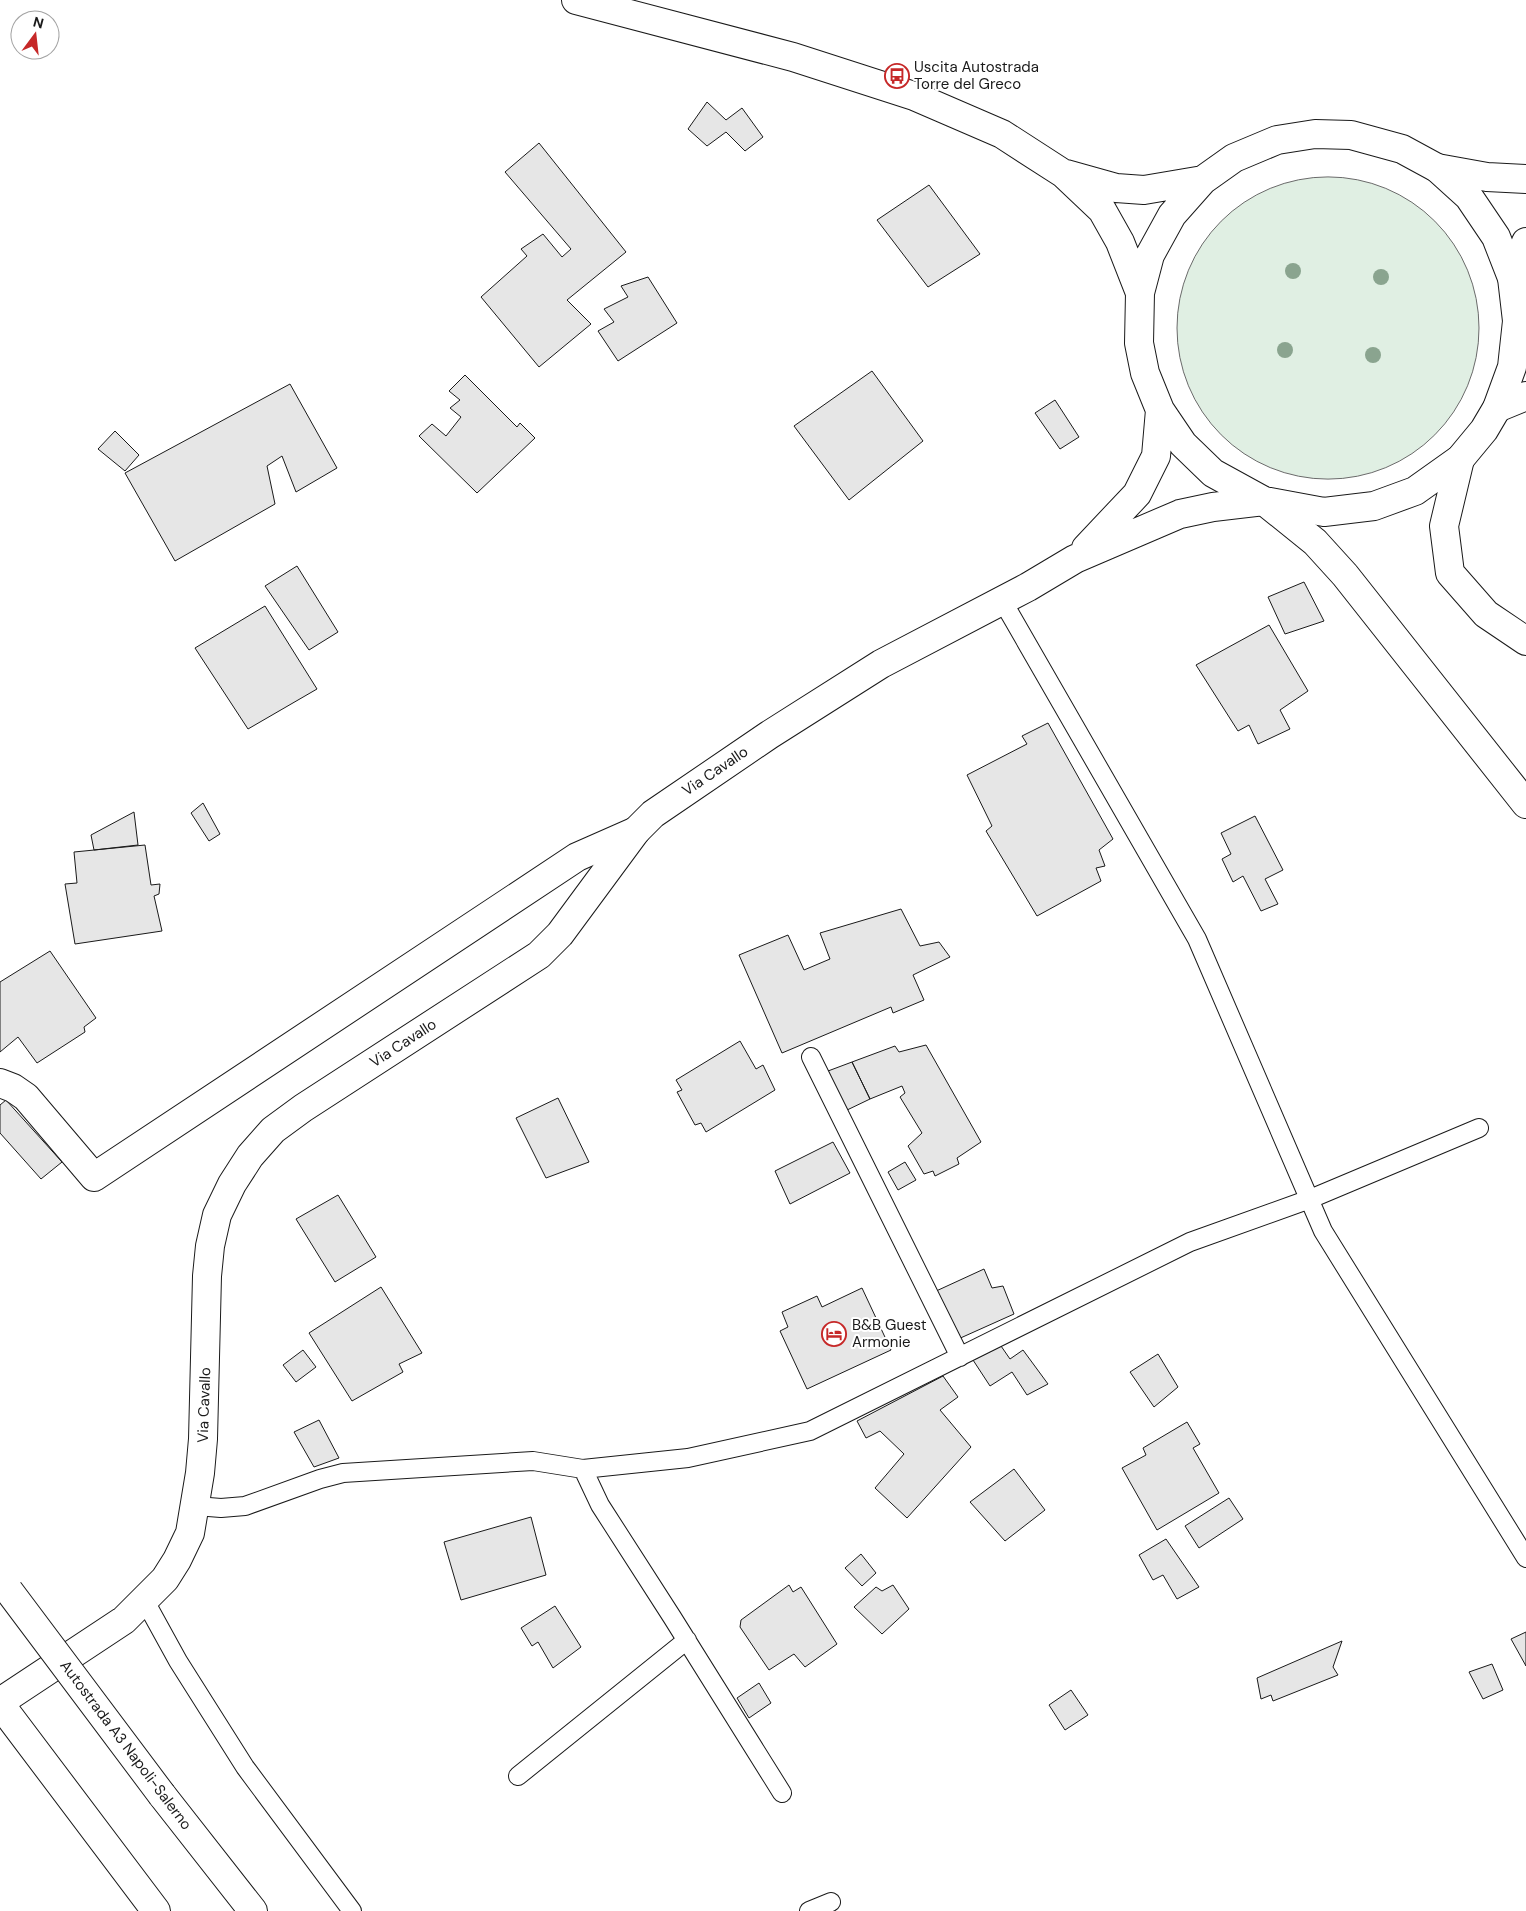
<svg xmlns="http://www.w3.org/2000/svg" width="1526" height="1911" font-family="'DM Sans',sans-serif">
  <rect width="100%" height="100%" fill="#fff"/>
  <path fill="#e0efe3" stroke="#6a6a6a" d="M1177 328a151 151 0 1 1 302 0a151 151 0 1 1-302 0Z"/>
  <path fill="#e6e6e6" stroke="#1a1a1a" d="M707 102 726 120 742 108 763 137 745 151 726 132 707 146 688 129Z
    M539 143 626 252 567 300 591 324 539 367 481 297 527 256 521 249 543 234 562 257 571 249 505 172Z
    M929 185 980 254 928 287 877 220Z
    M648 277 677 323 618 361 598 331 614 322 604 309 628 297 621 286Z
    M872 371 923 441 849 500 794 426Z
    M465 375 517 427 520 423 535 438 477 493 419 436 432 424 446 436 461 417 450 408 460 400 449 391Z
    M290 384 337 468 296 492 282 456 267 466 275 504 175 561 125 473Z
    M1055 400 1079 437 1060 449 1035 413Z
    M115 431 139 455 125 471 98 449Z
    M297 566 338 632 309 650 265 586Z
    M1304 582 1324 621 1285 634 1268 597Z
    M265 606 317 689 248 729 195 648Z
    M1269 625 1308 691 1280 710 1290 729 1258 744 1249 725 1238 731 1196 665Z
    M1048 723 1113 839 1099 850 1105 866 1096 868 1101 881 1037 916 986 831 992 826 967 775 1027 744 1022 736Z
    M203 803 220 834 209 841 191 813Z
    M134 812 138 845 94 850 91 835Z
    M1255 816 1283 870 1265 879 1278 904 1261 911 1243 876 1233 882 1222 859 1231 854 1221 833Z
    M145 845 151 885 160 884 159 894 154 896 162 931 75 944 65 884 77 883 74 852Z
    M901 909 920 946 939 942 950 957 913 975 924 1000 893 1013 891 1007 782 1053 739 955 788 935 804 970 830 959 820 933Z
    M50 951 96 1018 84 1027 85 1032 37 1063 18 1037 0 1052V982Z
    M740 1041 756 1069 763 1065 775 1090 706 1132 701 1123 695 1125 677 1092 682 1090 676 1080Z
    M926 1045 981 1142 957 1158 959 1164 935 1176 933 1171 924 1174 908 1146 922 1133 900 1097 905 1093 902 1086 870 1099 852 1062 895 1046 899 1052Z
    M852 1062 870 1099 845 1111 828 1071Z
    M558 1098 589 1162 546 1178 516 1118Z
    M6 1100 62 1162 41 1179 0 1133V1105Z
    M833 1142 850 1173 790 1204 775 1171Z
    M905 1162 916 1180 898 1190 888 1172Z
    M338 1195 376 1257 335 1282 296 1219Z
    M984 1269 992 1288 1003 1286 1014 1314 956 1340 934 1292Z
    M381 1287 422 1353 399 1364 403 1372 352 1401 309 1333Z
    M862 1288 891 1350 807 1389 780 1331 788 1327 782 1312 817 1296 822 1307Z
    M1001 1346 1010 1359 1023 1350 1048 1384 1027 1395 1012 1372 990 1386 973 1360Z
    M303 1350 316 1367 296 1382 283 1365Z
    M1158 1354 1178 1387 1154 1407 1130 1372Z
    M943 1376 958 1397 940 1410 971 1447 907 1518 875 1488 904 1454 880 1431 866 1438 857 1421Z
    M319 1420 339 1458 314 1467 294 1432Z
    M1187 1422 1200 1444 1193 1448 1219 1493 1157 1530 1122 1468 1146 1455 1143 1448Z
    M1014 1469 1045 1510 1005 1541 970 1502Z
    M1229 1498 1243 1519 1199 1548 1185 1526Z
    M531 1517 546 1575 461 1600 444 1542Z
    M1166 1539 1199 1587 1177 1599 1163 1575 1153 1580 1139 1555Z
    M861 1554 876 1573 862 1586 845 1568Z
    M789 1585 793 1592 801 1587 837 1644 805 1667 794 1654 769 1670 740 1627 741 1620Z
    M893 1585 909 1609 882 1634 854 1607 876 1587 882 1591Z
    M555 1606 581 1647 553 1668 538 1642 532 1646 521 1628Z
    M1526 1632V1666L1511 1639Z
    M1342 1641 1333 1667 1338 1675 1273 1701 1271 1695 1261 1699 1257 1678Z
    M1492 1664 1503 1690 1483 1699 1469 1672Z
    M759 1683 771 1703 749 1718 737 1698Z
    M1071 1690 1088 1715 1065 1730 1049 1705Z"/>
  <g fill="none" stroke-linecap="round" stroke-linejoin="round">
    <defs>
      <path id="lane" d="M1002 600 1197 939 1323 1231 1526 1558
        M811 1057 960 1357
        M583 1469 600 1505 672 1617 782 1793
        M196 1506 221 1508 245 1506 320 1479 343 1473 533 1461 583 1469 688 1458 810 1431 1190 1242 1310 1199 1479 1128
        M145 1601 178 1661 245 1767 352 1911
        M518 1776 687 1640
        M809 1911 831 1902"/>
      <path id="street" d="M1437 168 1487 177 1526 179
        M1525 288 1512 278 1526 242
        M1497 408 1526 396
        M0 1083 13 1088 26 1097 94 1177 577 857 636 831"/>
      <path id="secondary" d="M576 0 793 57 914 96 1002 134 1064 174 1102 210 1120 242 1140 293 1139 343 1145 373 1160 410 1183 444 1213 473 1264 501 1324 512 1374 506 1415 491 1460 459 1484 430 1497 408 1512 367 1517 321 1512 278 1496 237 1469 197 1437 168 1402 149 1351 135 1315 134 1277 140 1234 158 1203 180 1172 215 1150 255 1140 293
        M1066 174 1116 188 1144 190 1203 180
        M1086 548 1137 494 1156 456 1160 410
        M0 1702 124 1620 165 1579 177 1560 190 1533 200 1473 203 1439 207 1276 210 1246 217 1215 232 1184 250 1156 273 1130 303 1108 539 955 560 934 636 831 653 814 769 735 881 664 1028 587 1075 559 1180 514 1213 507 1264 501"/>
      <path id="highway" d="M1460 459 1444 526 1450 573 1486 614 1526 641
        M1264 501 1315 542 1345 575 1526 804
        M0 1704 156 1911
        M162 1795 253 1911"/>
    </defs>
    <use href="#lane" stroke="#1a1a1a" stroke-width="20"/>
    <use href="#street" stroke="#1a1a1a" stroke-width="30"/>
    <use href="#secondary" stroke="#1a1a1a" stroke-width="30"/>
    <use href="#highway" stroke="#1a1a1a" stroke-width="30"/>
    <use href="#lane" stroke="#fff" stroke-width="18"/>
    <use href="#street" stroke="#fff" stroke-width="28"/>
    <use href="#secondary" stroke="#fff" stroke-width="28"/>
    <use href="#highway" stroke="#fff" stroke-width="28"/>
    <defs>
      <path id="highway-bridge" d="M9 1591 162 1795"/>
    </defs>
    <use href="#highway-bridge" stroke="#1a1a1a" stroke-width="30" stroke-linecap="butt"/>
    <use href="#highway-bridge" stroke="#fff" stroke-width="28"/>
  </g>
  <g fill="#8aa48f">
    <circle cx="1293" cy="271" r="8"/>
    <circle cx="1381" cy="277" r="8"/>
    <circle cx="1285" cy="350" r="8"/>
    <circle cx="1373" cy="355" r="8"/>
  </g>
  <defs>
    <symbol id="bus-ring" viewBox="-11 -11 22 22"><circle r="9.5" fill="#fff" stroke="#c62828" stroke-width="1.5"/><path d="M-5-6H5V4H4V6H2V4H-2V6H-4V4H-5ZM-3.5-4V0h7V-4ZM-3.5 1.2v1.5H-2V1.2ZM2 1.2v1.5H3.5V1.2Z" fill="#c62828"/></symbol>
    <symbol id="hotel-ring" viewBox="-11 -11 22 22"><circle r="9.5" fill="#fff" stroke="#c62828" stroke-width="1.5"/><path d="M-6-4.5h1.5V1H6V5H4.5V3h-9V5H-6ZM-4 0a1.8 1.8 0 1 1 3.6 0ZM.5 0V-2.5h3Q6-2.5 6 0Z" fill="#c62828"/></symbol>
  </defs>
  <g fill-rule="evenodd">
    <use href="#bus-ring" x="883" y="62" width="28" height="28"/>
    <use href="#hotel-ring" x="820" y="1320" width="28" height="28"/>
  </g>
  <g text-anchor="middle" stroke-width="4" stroke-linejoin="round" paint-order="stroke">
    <g font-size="15" fill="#1a1a1a" stroke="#fff" text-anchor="start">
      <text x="914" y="72">Uscita Autostrada<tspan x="914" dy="17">Torre del Greco</tspan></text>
      <text x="852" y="1330">B&amp;B Guest<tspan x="852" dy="17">Armonie</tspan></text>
    </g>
    <g font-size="15" fill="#1a1a1a" stroke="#fff">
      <text transform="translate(715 771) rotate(-34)" y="5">Via Cavallo</text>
      <text transform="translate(403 1043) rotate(-33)" y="5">Via Cavallo</text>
      <text transform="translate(204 1405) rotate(-88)" y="5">Via Cavallo</text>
      <text transform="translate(126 1745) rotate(53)" y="5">Autostrada A3 Napoli-Salerno</text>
    </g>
  </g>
  <g transform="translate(35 35) rotate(15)"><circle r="24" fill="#ffffff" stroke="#a3a3a3"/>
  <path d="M0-4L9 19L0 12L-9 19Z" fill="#c62828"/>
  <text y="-8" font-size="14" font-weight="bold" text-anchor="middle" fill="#1a1a1a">N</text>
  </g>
</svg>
